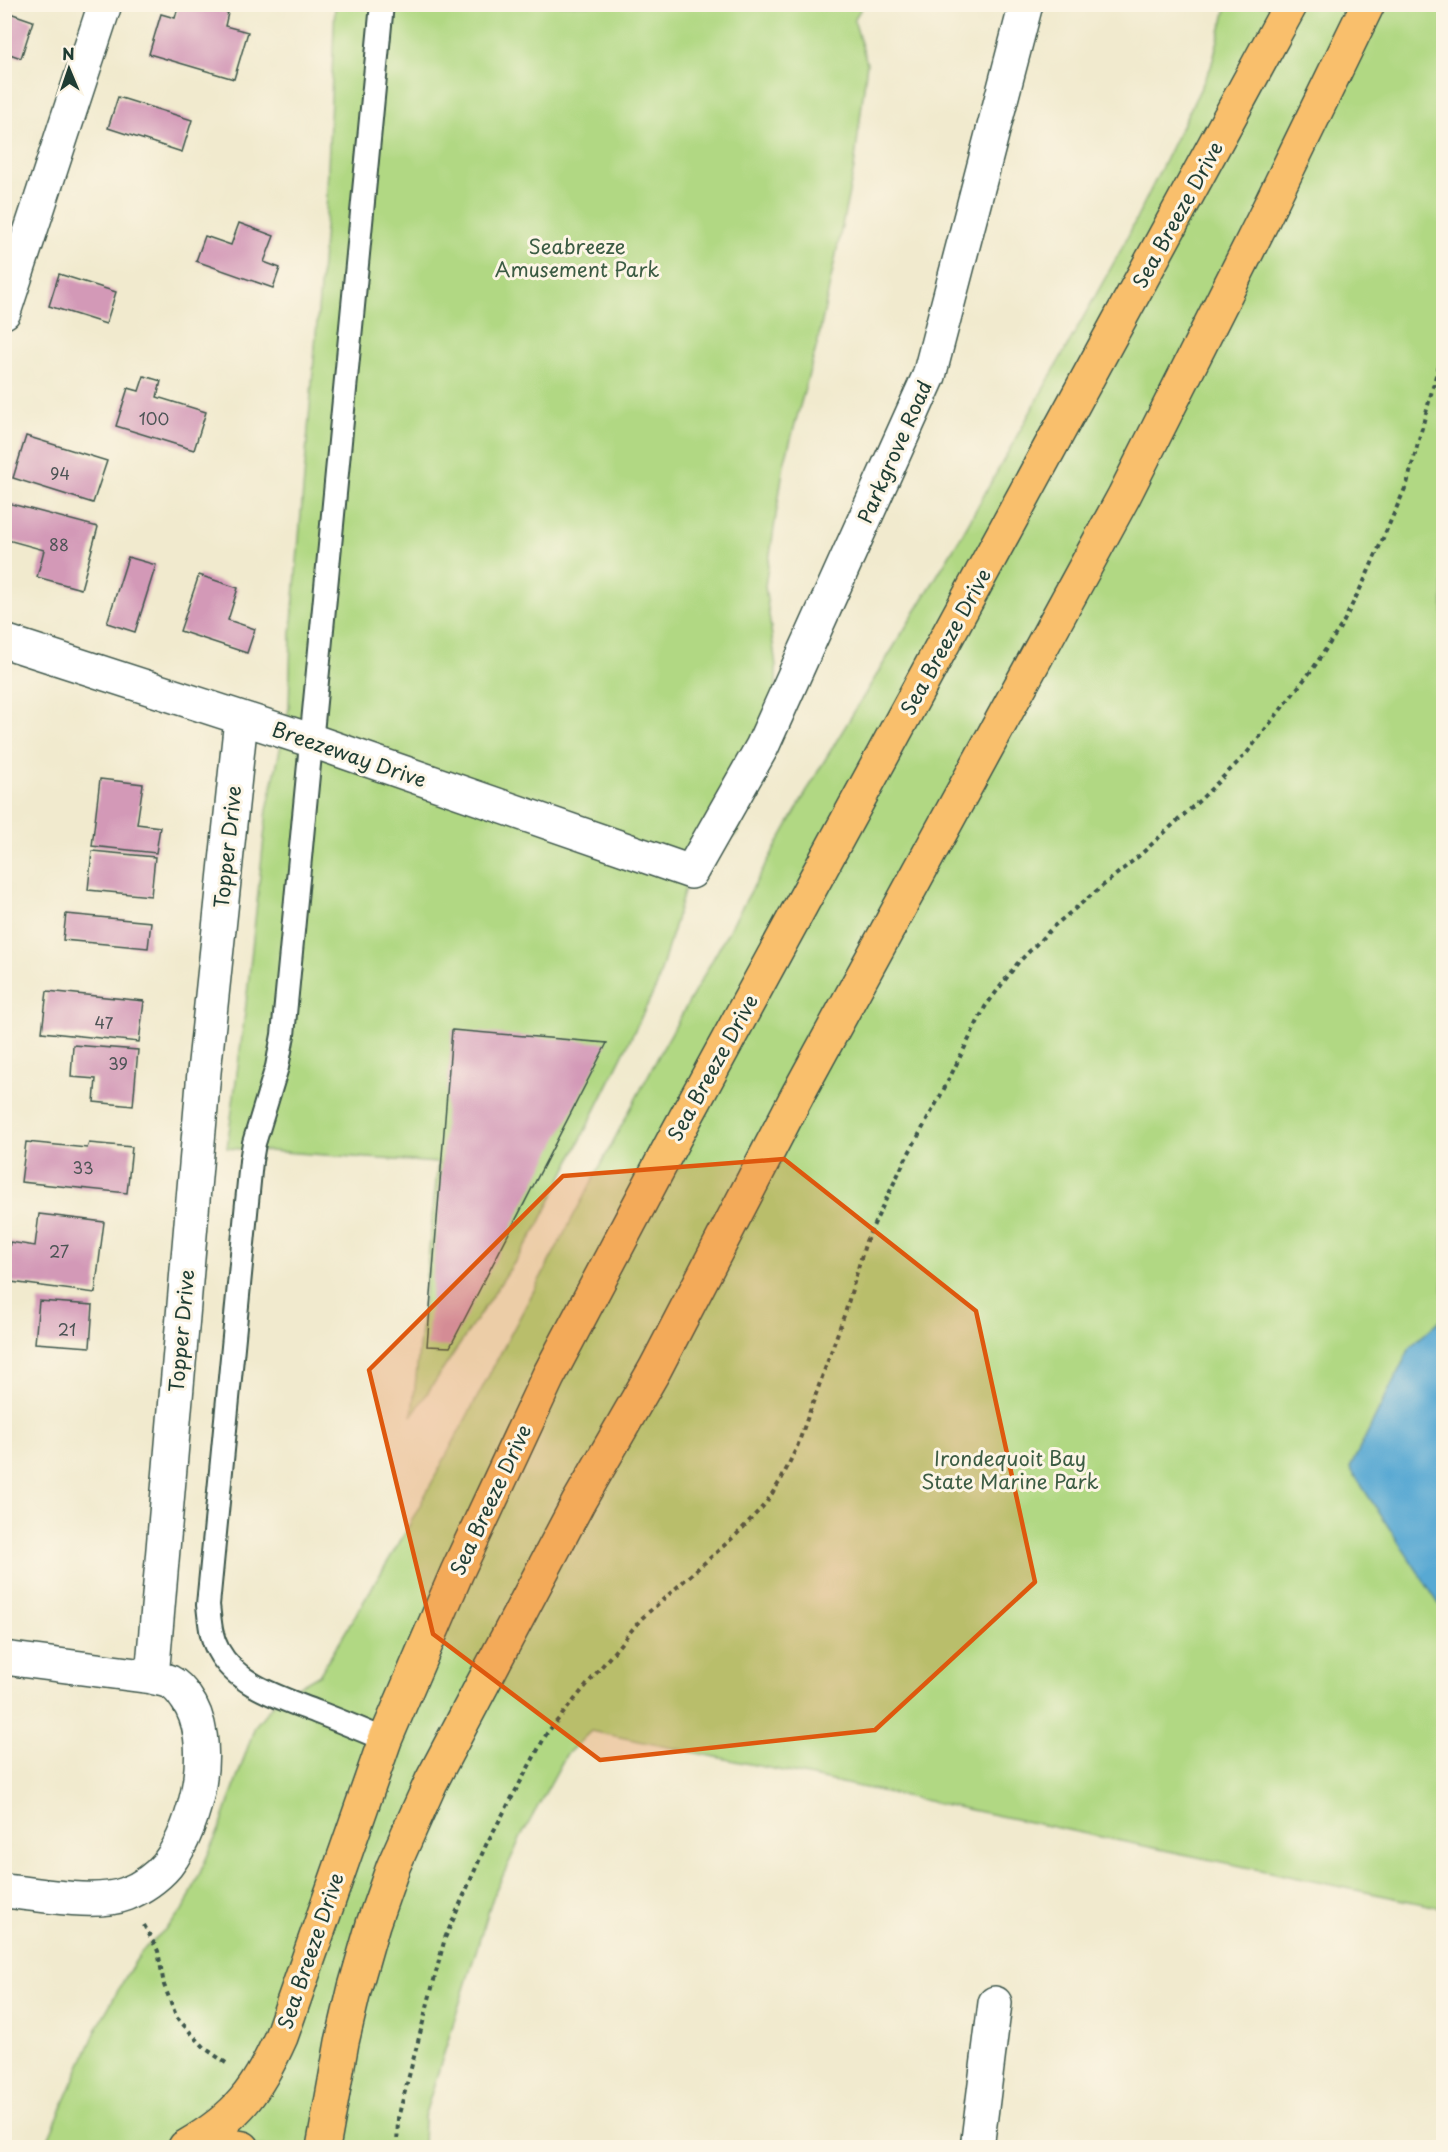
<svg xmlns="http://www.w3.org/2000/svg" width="1448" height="2152" font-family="'Playpen Sans',sans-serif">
  <rect width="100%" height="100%" fill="#fcf5e5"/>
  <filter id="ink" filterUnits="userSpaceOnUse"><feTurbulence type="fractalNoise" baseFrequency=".0167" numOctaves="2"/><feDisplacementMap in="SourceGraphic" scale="12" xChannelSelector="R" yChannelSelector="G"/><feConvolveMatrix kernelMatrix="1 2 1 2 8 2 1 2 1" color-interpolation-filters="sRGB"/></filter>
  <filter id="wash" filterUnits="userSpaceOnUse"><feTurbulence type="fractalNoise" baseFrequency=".008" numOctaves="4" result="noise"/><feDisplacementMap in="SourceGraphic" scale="24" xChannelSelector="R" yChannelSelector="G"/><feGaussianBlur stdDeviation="1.35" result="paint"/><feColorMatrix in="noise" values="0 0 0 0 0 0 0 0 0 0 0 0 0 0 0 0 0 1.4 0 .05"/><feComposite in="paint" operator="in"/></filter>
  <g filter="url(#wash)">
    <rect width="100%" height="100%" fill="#f1eace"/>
    <path fill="#b1d883" stroke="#688a5c" stroke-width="1.5" d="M335 5H863L854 20 867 63 854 168 818 341 784 464 765 586 776 666V745L737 834 692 864 657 985 536 1230 412 1416 438 1163 227 1148 245 1013 267 810 289 708 291 634 326 215Z
      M1227 5H1443V1318L1411 1346 1350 1468 1443 1610V1908L591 1731 566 1755 520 1839 493 1897 424 2117 423 2147 44 2148 99 2024 128 1973 142 1951 172 1923 185 1907 221 1825 255 1726 278 1698 320 1674 404 1535 658 1057 820 768 960 538 1122 248 1211 67Z"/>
    <path fill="#58a9d3" stroke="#3c7384" stroke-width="1.5" d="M1443 1318V1610L1350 1468 1411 1346Z"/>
    <g id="blocks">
      <path fill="#d399b7" d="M179 4H198L228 13 225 26 248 32 234 79 149 54 161 14 175 18Z
        M4 11 33 21 21 58 4 52Z
        M118 97 192 120 182 152 108 128Z
        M239 223 274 236 264 262 280 268 273 288 196 261 205 236 231 245Z
        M59 274 116 292 106 324 49 306Z
        M144 376 161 381 157 397 206 412 194 450 116 426 128 388 139 391Z
        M26 436 107 461 93 503 13 478Z
        M4 502 98 527 81 589 37 577 44 550 4 539Z
        M128 557 156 565 135 632 107 623Z
        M199 575 238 588 228 620 255 629 247 653 180 631Z
        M100 779 143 784 137 824 160 827 156 853 92 846Z
        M92 851 155 857 151 896 88 890Z
        M66 914 151 922 148 948 63 940Z
        M47 991 144 1001 139 1042 42 1032Z
        M452 1030 607 1043 450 1347 427 1346Z
        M73 1045 138 1050 133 1106 94 1102 96 1079 71 1077Z
        M26 1142 87 1148 89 1143 132 1147 127 1193 21 1182Z
        M39 1214 104 1222 95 1293 4 1281 10 1242 35 1246Z
        M39 1301 93 1305 90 1347 35 1343Z"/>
    </g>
  </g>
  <g filter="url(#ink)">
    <use href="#blocks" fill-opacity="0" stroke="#3e574b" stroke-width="1.5"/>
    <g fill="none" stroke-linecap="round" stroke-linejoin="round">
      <defs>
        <path id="lane" d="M382 4 283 1035 277 1067 254 1143 251 1161 208 1605C210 1620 210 1636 218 1650 237 1686 282 1698 317 1712 340 1721 363 1730 385 1740"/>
        <path id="street" d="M4 312 105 4
          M4 641 310 740 691 872 762 747 929 376 1026 4
          M4 1658 152 1677
          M4 1891C39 1894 95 1906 126 1894 141 1888 157 1877 167 1865 197 1826 217 1740 186 1698 182 1692 176 1685 170 1682 165 1680 158 1679 152 1677L204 1072 241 719
          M977 2148 995 2003"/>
        <path id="primary" d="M187 2146C238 2116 257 2091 281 2037L385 1740 457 1572 548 1377 674 1139 1291 4
          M185 2147 216 2143 243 2148
          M323 2148 342 2042 355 1987 373 1924 393 1867 431 1782 578 1503 655 1369 798 1094 1124 496 1262 222 1368 4"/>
      </defs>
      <use href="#lane" stroke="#3e574b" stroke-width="26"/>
      <use href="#street" stroke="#3e574b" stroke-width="36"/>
      <use href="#primary" stroke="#3e574b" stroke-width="36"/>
      <path stroke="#3e574b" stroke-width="4" stroke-dasharray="4.5 4.5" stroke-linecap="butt" d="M144 1925 158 1951 164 1985 177 2018 206 2049 226 2063
        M397 2148 398 2118 445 1938 486 1845 547 1733 641 1619 737 1534 766 1503 782 1478 797 1447 846 1310 866 1241 905 1160 943 1091 985 1007 1017 964 1054 926 1140 855 1200 800 1246 754 1314 667 1343 623 1365 579 1407 484 1438 368 1444 340"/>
      <use href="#lane" stroke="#fff" stroke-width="22"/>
      <use href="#street" stroke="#fff" stroke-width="33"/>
      <use href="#primary" stroke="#f9bf6c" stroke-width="33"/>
    </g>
  </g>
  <path fill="#de580e" fill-opacity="0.2" stroke="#de580e" stroke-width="4.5" stroke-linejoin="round" d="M784 1159 976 1311 1035 1582 875 1730 600 1760 433 1634 369 1370 563 1176Z"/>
  <g text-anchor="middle" stroke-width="6" stroke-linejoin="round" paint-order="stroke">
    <g font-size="16" fill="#4c5455">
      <text x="154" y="425">100</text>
      <text x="60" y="480">94</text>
      <text x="59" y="551">88</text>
      <text x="104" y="1029">47</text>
      <text x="118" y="1070">39</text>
      <text x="83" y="1174">33</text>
      <text x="59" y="1258">27</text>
      <text x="67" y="1336">21</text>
    </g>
    <g font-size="20" fill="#1f3d34" stroke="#fcf5e5">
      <text transform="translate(1178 215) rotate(-61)" y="7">Sea Breeze Drive</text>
      <text transform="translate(895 452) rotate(-66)" y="7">Parkgrove Road</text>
      <text transform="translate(946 642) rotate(-61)" y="7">Sea Breeze Drive</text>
      <text transform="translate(349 755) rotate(19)" y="7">Breezeway Drive</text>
      <text transform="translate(228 847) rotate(-84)" y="7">Topper Drive</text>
      <text transform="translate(713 1068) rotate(-61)" y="7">Sea Breeze Drive</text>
      <text transform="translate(182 1331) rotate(-85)" y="7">Topper Drive</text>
      <text transform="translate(491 1500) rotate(-65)" y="7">Sea Breeze Drive</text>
      <text transform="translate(311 1951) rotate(-71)" y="7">Sea Breeze Drive</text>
    </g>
    <g font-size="20" fill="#3c5c44" stroke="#fcf5e5">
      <text x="577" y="254">Seabreeze<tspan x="577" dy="23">Amusement Park</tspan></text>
      <text x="1010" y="1466">Irondequoit Bay<tspan x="1010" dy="23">State Marine Park</tspan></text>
    </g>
  </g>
  <rect width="1448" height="2152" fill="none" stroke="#fcf5e5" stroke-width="24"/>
  <g transform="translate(69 69) rotate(358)" stroke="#fcf5e5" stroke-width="4.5" paint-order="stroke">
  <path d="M0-4.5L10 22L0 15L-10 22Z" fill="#1f3d34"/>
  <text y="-9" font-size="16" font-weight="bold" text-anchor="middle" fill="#1f3d34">N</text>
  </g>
</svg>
